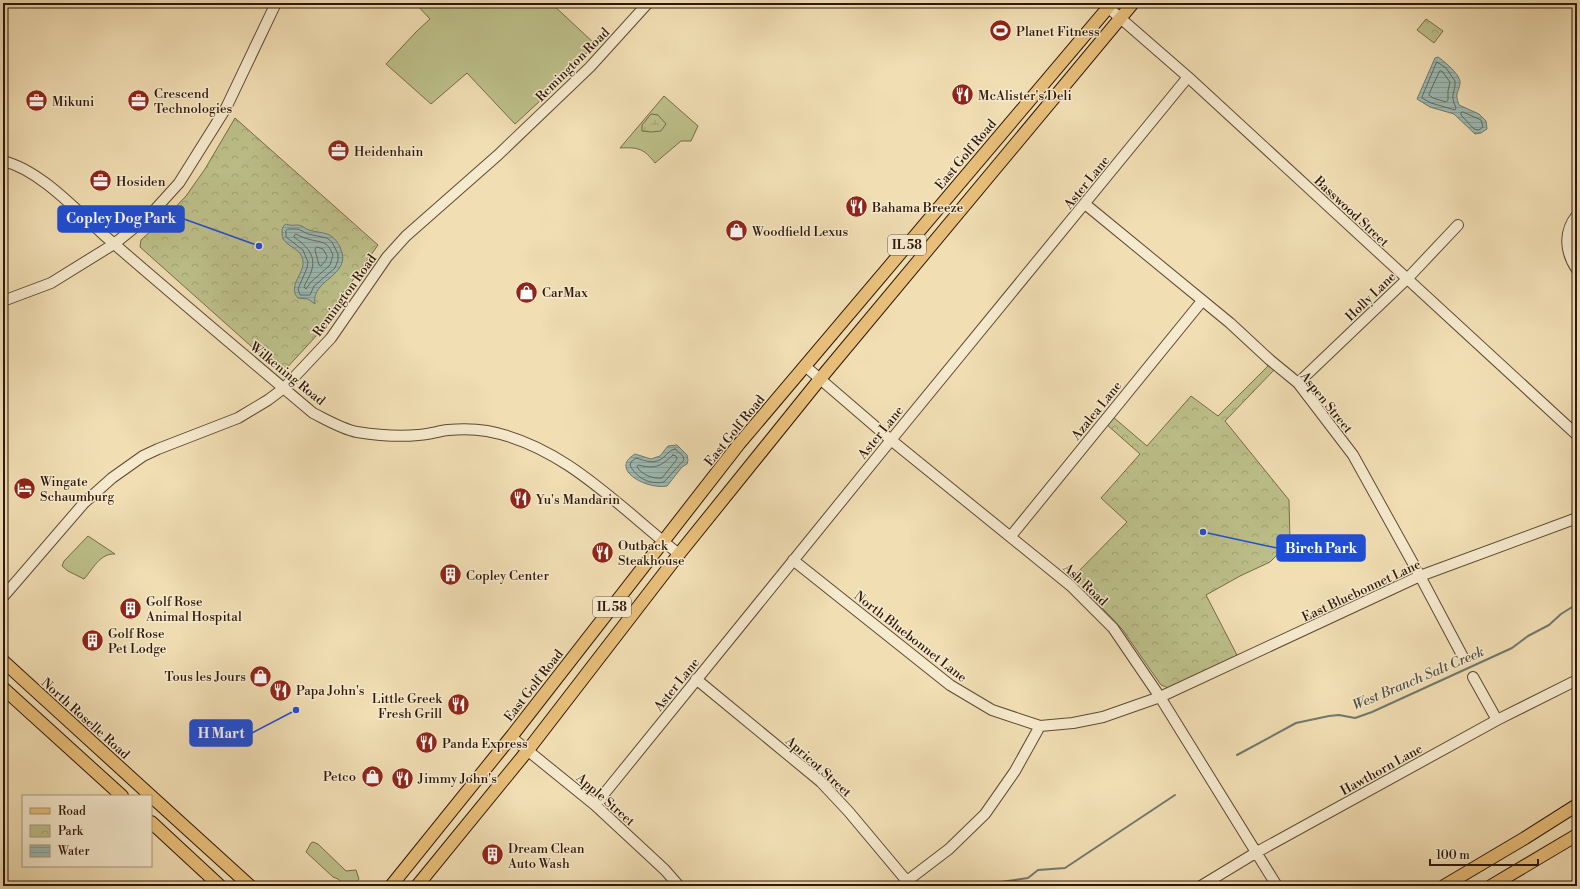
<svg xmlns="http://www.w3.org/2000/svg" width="1580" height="889" font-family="'Libre Bodoni',serif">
  <defs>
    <pattern id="wetland-marsh" width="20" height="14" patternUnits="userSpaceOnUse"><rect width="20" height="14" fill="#bdc08a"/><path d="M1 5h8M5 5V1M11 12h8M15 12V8" fill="none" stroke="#a3a476"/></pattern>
    <pattern id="park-crowns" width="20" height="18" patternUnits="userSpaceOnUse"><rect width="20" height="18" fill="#bdc08a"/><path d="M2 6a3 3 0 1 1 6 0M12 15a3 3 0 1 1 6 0" fill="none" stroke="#a3a476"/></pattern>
    <pattern id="water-rules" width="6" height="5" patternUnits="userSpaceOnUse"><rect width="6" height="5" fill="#9cbbb4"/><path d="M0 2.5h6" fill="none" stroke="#87a099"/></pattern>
  </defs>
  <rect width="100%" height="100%" fill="#f1deb3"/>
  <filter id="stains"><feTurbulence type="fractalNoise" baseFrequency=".005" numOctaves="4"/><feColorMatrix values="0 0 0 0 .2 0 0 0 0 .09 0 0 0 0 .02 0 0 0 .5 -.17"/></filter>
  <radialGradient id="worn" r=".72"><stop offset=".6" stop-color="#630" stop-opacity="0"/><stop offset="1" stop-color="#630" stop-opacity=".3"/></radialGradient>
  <path fill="#bdc08a" stroke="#766c48" d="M415 3H551L595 44 555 87 515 124 467 73 431 104 386 64 416 32 430 19Z
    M664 96 698 126 691 141H681L655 163C644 149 639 147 620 148Z
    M88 536 115 554C100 553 93 569 84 579L68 571 62 566 64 561Z
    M313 842 318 844 346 871 356 870 359 879C356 883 350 886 346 886L338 879 333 877 306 852 311 843Z"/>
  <path fill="url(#wetland-marsh)" stroke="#766c48" d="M651 114 658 115 666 124 661 131 651 132 642 131V125Z"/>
  <path fill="url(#park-crowns)" stroke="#766c48" d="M1426 19 1443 31 1434 43 1417 30Z
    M235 118 378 245 343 294 318 334 283 372H280L140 247 141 240 168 215 186 196 205 169Z
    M1270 364 1275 369 1225 421 1289 500 1290 542 1270 562 1240 576 1206 595 1238 657 1171 689 1161 685 1122 629 1073 577 1127 522 1101 498 1140 454 1106 424 1113 417 1147 446 1191 396 1218 416Z"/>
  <path fill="url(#water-rules)" stroke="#70796f" d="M1438 57C1444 61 1461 75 1460 83 1459 93 1454 92 1459 105L1479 114 1486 121 1487 129 1481 133 1475 134 1454 114 1430 107 1417 99 1435 58Z
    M286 224C291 226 293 225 298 225 302 225 305 229 309 230 315 232 321 232 327 234 333 236 337 241 340 247 354 276 310 279 315 304L308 299 298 298C286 285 308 272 302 257 298 246 281 246 282 232 282 228 283 226 286 224Z
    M677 445 687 455 688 460 687 464 682 467 667 486C648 490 608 470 635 454L651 459 660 456 668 446Z"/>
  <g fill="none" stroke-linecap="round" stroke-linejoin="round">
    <path stroke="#65695e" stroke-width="1" d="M1437 62 1446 68 1455 81C1456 93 1449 93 1456 108L1455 110 1431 103 1422 98Z
      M1440 71H1442L1450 82 1448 91V100L1446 102 1433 98 1429 95Z
      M1463 112 1481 120 1483 127 1479 130 1474 129 1461 115V113Z
      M288 229H298L308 234 327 238 332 242 338 254V260L335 268 314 286 310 295H300L298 289 307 268 308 262 305 255 303 250 286 237V231Z
      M296 234C300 236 304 238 308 239 322 243 327 240 333 255L330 265 311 282 306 289 304 287C306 281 311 275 312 269 316 254 305 245 294 237Z
      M317 247 323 249 327 256 326 260 321 266 319 265 315 250Z
      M675 449 683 456 684 460 664 482C650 485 636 478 630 465L631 462 636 458C646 461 655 465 664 457 668 453 670 450 675 449Z
      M673 455 676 456 677 459 662 478C653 479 642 475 637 467L638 465C655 469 660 467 673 455Z"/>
    <path stroke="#70796f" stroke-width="2" d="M1237 755 1296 723 1329 716 1339 715 1355 718 1372 712 1512 648 1528 636 1549 625 1561 614 1577 604
      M992 886 1001 882 1028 878 1038 870 1065 868 1175 795"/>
    <defs>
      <path id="minor" d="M1103 3 1188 77 1577 435
        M3 161C40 170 76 210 105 236 173 295 243 354 313 413 327 420 342 429 357 432 376 435 399 437 418 435 428 435 438 431 448 430 460 429 475 429 487 431 564 445 620 508 679 554
        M1085 204 1230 323 1270 360 1298 383 1353 455 1420 576 1463 657
        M1577 215C1563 232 1565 252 1577 270
        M3 301 51 283 114 244 150 215 179 183 226 108 276 3
        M805 366 891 440 1071 586 1113 628 1160 697 1277 886
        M1298 383 1407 279 1458 225
        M1011 536 1202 301
        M793 560 950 685 992 710 1040 726 1073 723 1103 717 1160 697 1420 576 1577 518
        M3 597 84 503 112 478 143 456 158 449 238 418 268 400 284 388 331 338 387 257 406 236 498 155 590 67 648 3
        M1473 677 1497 720
        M696 679 821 782 849 812 911 886
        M511 737 595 805 665 870 679 886
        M595 805 891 440 1188 77
        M907 881 949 849 985 814 1015 771 1040 726
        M1201 886 1257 852 1497 720 1577 680"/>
      <path id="major" d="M3 661 151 796
        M3 688 122 796
        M151 796 250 886
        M151 822 220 886
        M391 886 511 737 739 444 1112 3
        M417 886 528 750 679 554 820 379 1133 3
        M1444 886 1525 838 1577 805
        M1491 886 1577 835"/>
    </defs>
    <use href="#minor" stroke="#5f4932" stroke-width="12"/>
    <use href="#major" stroke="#2e1707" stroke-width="14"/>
    <use href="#minor" stroke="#f6eace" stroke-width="10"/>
    <use href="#major" stroke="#e8bf7a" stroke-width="12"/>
  </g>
  <defs>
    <symbol id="stadium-disc" viewBox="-11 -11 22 22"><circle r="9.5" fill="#8f2418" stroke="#f6eace"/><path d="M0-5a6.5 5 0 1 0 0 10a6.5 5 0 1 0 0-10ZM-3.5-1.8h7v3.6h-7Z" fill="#fff"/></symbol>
    <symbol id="restaurant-disc" viewBox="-11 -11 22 22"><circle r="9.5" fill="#8f2418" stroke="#f6eace"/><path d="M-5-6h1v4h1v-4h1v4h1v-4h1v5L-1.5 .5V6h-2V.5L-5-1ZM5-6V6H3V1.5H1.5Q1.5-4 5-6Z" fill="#fff"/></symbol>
    <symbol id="office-disc" viewBox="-11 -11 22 22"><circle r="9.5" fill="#8f2418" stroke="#f6eace"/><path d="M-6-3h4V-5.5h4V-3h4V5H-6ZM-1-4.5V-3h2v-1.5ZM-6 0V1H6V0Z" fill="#fff"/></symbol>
    <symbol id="shop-disc" viewBox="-11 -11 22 22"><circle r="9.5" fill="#8f2418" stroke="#f6eace"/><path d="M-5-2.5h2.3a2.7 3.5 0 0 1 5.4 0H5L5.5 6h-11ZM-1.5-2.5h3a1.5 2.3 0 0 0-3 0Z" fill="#fff"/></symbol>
    <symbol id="hotel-disc" viewBox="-11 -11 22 22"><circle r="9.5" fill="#8f2418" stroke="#f6eace"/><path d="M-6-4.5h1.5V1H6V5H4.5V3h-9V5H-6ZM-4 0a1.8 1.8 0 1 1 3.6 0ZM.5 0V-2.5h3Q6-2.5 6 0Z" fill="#fff"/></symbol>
    <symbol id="building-disc" viewBox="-11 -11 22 22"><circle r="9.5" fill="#8f2418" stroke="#f6eace"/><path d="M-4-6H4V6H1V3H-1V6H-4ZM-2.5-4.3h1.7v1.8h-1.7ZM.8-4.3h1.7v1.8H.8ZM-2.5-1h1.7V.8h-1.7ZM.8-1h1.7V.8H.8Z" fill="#fff"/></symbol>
  </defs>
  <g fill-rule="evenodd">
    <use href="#stadium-disc" x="988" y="18" width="25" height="25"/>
    <use href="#restaurant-disc" x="950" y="82" width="25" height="25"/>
    <use href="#office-disc" x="126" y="88" width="25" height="25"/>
    <use href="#office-disc" x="24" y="88" width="25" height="25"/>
    <use href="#office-disc" x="326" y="138" width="25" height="25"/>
    <use href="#office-disc" x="88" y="168" width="25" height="25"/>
    <use href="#restaurant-disc" x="844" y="194" width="25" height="25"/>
    <use href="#shop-disc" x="724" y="218" width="25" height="25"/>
    <use href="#shop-disc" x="514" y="280" width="25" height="25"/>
    <use href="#hotel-disc" x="12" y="476" width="25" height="25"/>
    <use href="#restaurant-disc" x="508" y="486" width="25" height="25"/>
    <use href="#restaurant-disc" x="590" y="540" width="25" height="25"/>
    <use href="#building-disc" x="438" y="562" width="25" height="25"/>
    <use href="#building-disc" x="118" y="596" width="25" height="25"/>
    <use href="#building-disc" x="80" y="628" width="25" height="25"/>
    <use href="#shop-disc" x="248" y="664" width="25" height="25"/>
    <use href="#restaurant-disc" x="268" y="678" width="25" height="25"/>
    <use href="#restaurant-disc" x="446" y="692" width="25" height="25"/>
    <use href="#restaurant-disc" x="414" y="730" width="25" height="25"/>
    <use href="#shop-disc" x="360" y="764" width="25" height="25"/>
    <use href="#restaurant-disc" x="390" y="766" width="25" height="25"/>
    <use href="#building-disc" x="480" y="842" width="25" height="25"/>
  </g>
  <g text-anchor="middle" stroke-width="3" stroke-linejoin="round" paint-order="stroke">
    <g fill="#f6eace" stroke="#6a5643" stroke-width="1">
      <rect x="888" y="235" width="38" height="20" rx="3"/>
      <rect x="593" y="597" width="38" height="20" rx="3"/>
    </g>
    <g font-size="12" font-weight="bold" fill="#2e1707">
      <text x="907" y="249">IL 58</text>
      <text x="612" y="611">IL 58</text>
    </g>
    <g font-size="13" fill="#2e1707" stroke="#f6eace" text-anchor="start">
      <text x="1016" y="36">Planet Fitness</text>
      <text x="154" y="98">Crescend<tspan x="154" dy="15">Technologies</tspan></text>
      <text x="978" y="100">McAlister's Deli</text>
      <text x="52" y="106">Mikuni</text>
      <text x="354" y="156">Heidenhain</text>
      <text x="116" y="186">Hosiden</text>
      <text x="872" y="212">Bahama Breeze</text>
      <text x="752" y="236">Woodfield Lexus</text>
      <text x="542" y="297">CarMax</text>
      <text x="40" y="486">Wingate<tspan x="40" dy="15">Schaumburg</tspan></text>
      <text x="536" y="504">Yu's Mandarin</text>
      <text x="618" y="550">Outback<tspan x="618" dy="15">Steakhouse</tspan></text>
      <text x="466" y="580">Copley Center</text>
      <text x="146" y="606">Golf Rose<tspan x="146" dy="15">Animal Hospital</tspan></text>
      <text x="108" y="638">Golf Rose<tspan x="108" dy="15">Pet Lodge</tspan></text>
      <text x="246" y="681" text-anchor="end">Tous les Jours</text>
      <text x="296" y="695">Papa John's</text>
      <text x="442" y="703" text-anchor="end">Little Greek<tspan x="442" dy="15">Fresh Grill</tspan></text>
      <text x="442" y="748">Panda Express</text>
      <text x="356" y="781" text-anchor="end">Petco</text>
      <text x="418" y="783">Jimmy John's</text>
      <text x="508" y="853">Dream Clean<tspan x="508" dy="15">Auto Wash</tspan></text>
    </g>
    <g font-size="13" fill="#2e1707" stroke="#f6eace">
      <text transform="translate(572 64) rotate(-45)" y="5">Remington Road</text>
      <text transform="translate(965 154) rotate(-50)" y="5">East Golf Road</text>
      <text transform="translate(1086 182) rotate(-51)" y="5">Aster Lane</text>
      <text transform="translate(1352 211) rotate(43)" y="5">Basswood Street</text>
      <text transform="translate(344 295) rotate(-54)" y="5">Remington Road</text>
      <text transform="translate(1370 296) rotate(-44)" y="5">Holly Lane</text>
      <text transform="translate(288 373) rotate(39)" y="5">Wilkening Road</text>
      <text transform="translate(1327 402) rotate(51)" y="5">Aspen Street</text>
      <text transform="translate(1096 410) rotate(-51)" y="5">Azalea Lane</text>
      <text transform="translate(734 430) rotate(-51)" y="5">East Golf Road</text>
      <text transform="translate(880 432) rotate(-51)" y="5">Aster Lane</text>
      <text transform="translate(1086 584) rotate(43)" y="5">Ash Road</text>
      <text transform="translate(1361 590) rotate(-25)" y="5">East Bluebonnet Lane</text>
      <text transform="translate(911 636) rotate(38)" y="5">North Bluebonnet Lane</text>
      <text transform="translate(676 684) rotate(-51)" y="5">Aster Lane</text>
      <text transform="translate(533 685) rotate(-52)" y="5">East Golf Road</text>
      <text transform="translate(86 718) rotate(42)" y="5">North Roselle Road</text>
      <text transform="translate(819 766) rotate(42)" y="5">Apricot Street</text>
      <text transform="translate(1381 769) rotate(-29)" y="5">Hawthorn Lane</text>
      <text transform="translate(606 799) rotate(41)" y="5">Apple Street</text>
    </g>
    <g font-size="14" font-style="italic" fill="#545044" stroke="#f6eace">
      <text transform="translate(1418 678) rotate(-23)" y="5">West Branch Salt Creek</text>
    </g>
  </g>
  <path fill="none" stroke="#1d4ed8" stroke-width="1.5" d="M259 246L184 219M1203 532L1277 548M296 710L252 733"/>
  <g fill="#1d4ed8" stroke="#f6eace" stroke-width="1.5">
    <circle cx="259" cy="246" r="4"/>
    <circle cx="1203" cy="532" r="4"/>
    <circle cx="296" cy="710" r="4"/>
  </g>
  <g fill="#1d4ed8" stroke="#1d4ed8" stroke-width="1.5">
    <rect x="58" y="206" width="126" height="26" rx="4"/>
    <rect x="1277" y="535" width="88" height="26" rx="4"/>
    <rect x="190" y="720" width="62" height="26" rx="4"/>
  </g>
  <g font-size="14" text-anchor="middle" font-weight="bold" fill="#fff">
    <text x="121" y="223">Copley Dog Park</text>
    <text x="1321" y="553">Birch Park</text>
    <text x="221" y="738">H Mart</text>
  </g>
  <rect width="1580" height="889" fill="none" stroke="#f1deb3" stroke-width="16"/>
  <rect x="4" y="4" width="1572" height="881" fill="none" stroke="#2e1707" stroke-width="2"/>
  <rect x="8" y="8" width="1564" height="873" fill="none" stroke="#2e1707"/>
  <rect x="22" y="795" width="130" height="72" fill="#f6eace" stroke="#a6967e"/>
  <rect x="30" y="808" width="20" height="6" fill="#e8bf7a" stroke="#a6967e"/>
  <text x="58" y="815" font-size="12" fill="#2e1707">Road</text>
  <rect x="30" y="825" width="20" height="12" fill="url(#park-crowns)" stroke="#a6967e"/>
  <text x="58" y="835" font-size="12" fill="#2e1707">Park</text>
  <rect x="30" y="845" width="20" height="12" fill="url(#water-rules)" stroke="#a6967e"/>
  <text x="58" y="855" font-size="12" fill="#2e1707">Water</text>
  <path d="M1430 859v6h108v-6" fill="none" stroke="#2e1707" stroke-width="2"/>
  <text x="1436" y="859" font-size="12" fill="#2e1707" stroke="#f6eace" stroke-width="3" paint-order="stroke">100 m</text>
  <rect width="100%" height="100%" filter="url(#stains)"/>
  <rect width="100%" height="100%" fill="url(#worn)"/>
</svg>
